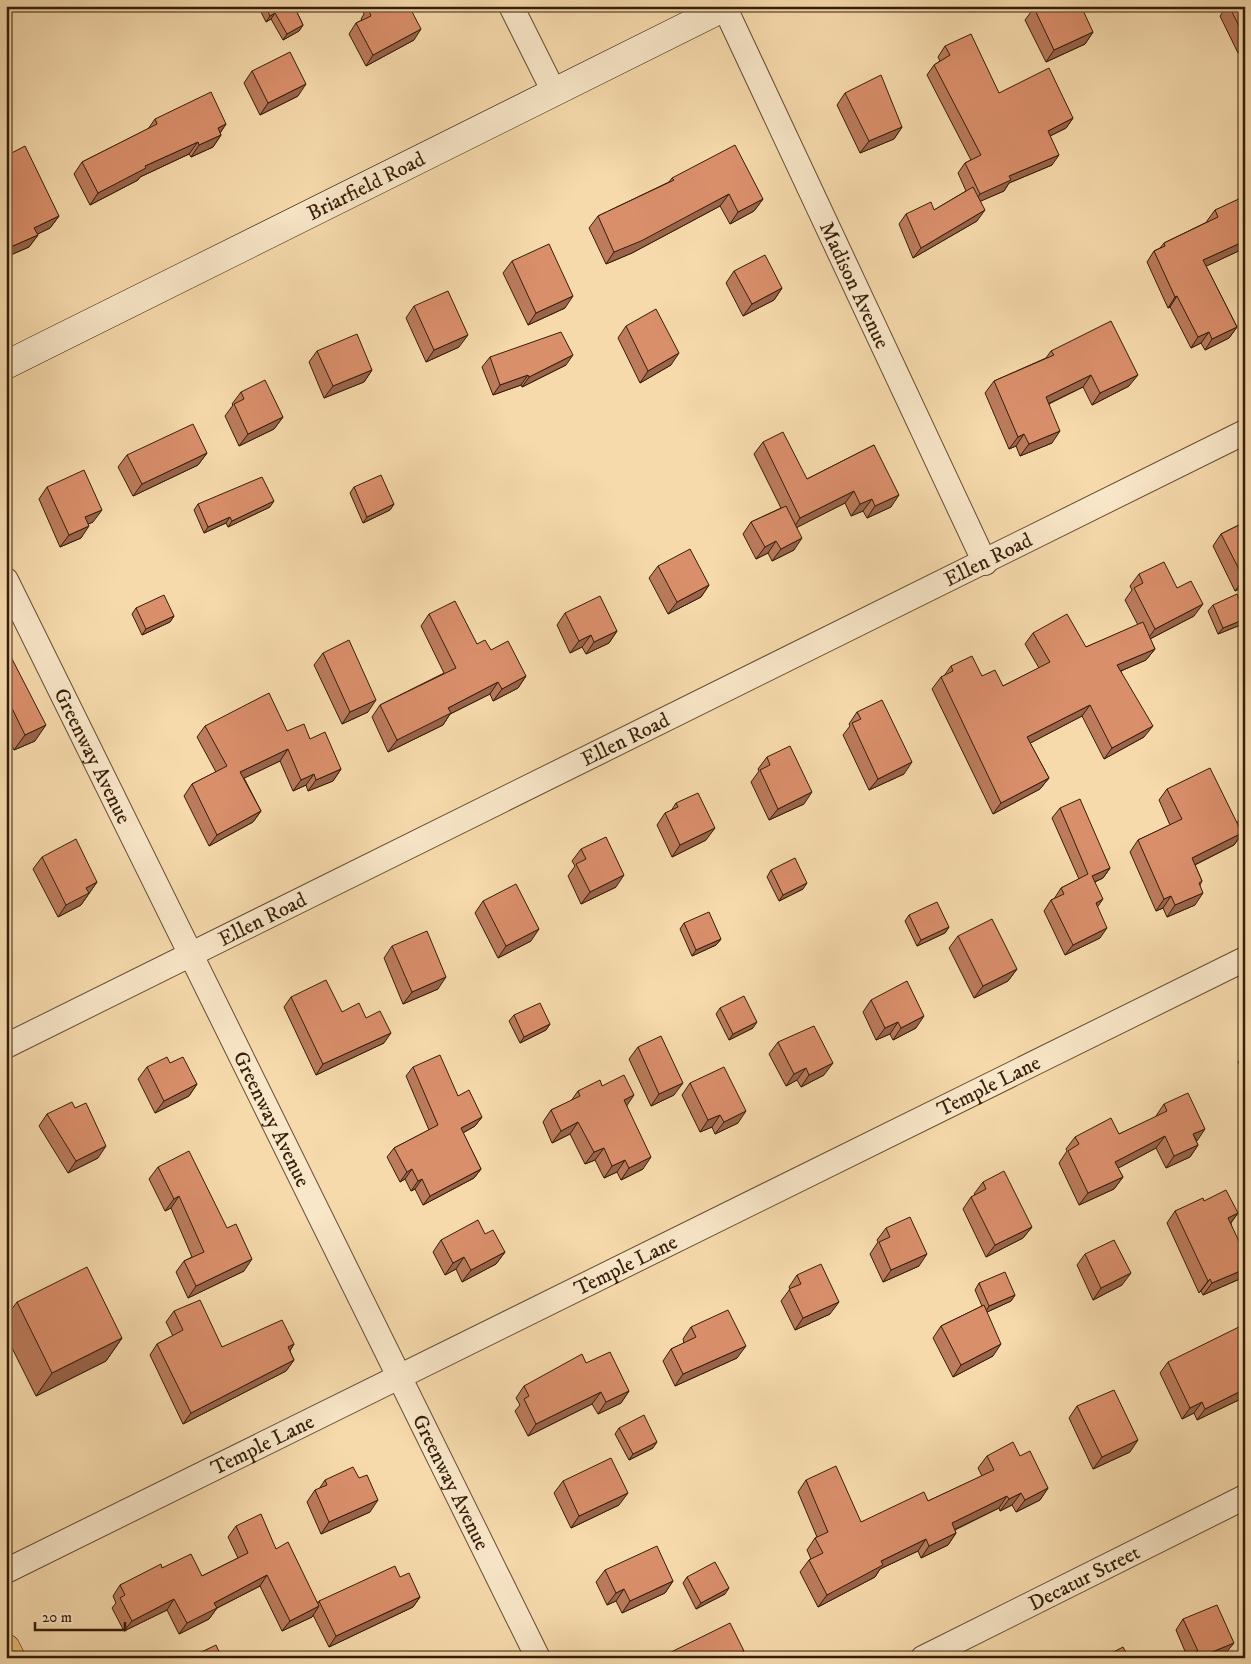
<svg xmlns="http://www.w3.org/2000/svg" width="1251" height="1664" font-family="'IM FELL DW Pica',serif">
  <rect width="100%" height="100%" fill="#f6daac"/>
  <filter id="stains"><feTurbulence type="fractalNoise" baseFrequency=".004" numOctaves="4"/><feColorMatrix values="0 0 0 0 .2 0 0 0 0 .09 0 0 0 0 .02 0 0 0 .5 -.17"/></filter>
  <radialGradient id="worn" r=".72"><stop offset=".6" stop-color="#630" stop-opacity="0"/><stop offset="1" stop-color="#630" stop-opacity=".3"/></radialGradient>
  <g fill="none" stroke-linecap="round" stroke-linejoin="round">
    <defs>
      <g id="minor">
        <path d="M511 6 554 92"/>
        <path id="s1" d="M725 8 985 563"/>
        <path id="s2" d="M6 580 538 1658"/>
        <path id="s3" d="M6 1046 1245 432"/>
        <path id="s4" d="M6 1571 1245 959"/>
        <path id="s5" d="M923 1658 1245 1497"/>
      </g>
      <g id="secondary">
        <path id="s6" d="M6 365 727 6"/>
      </g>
      <path id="primary" d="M6 1648 11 1658"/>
    </defs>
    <use href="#minor" stroke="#664d32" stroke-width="26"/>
    <use href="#secondary" stroke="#361e09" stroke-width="29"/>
    <use href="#primary" stroke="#361e09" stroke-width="29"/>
    <use href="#minor" stroke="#f9e7c9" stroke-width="24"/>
    <use href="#secondary" stroke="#f9e7c9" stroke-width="28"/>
    <use href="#primary" stroke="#ebbd76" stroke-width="28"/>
  </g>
  <path fill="#bb7b5c" stroke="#361e09" d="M258 6H294L303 25 299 31 283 40 271 19 266 22Z
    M360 6H409L414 40 366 66 349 34 356 23 362 20 361 19 364 14Z
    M1227 6H1245V50L1238 53 1220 16Z
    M1034 8 1093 32 1085 44 1046 62 1025 20Z
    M945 46 999 93 1073 118 1066 128 1050 136 1052 165 1009 183 1004 191 980 201 977 221 913 258 899 224 906 214 934 210 966 191 958 173 965 163 971 160 927 75 934 65 940 61 938 57Z
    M252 71 298 96 260 115 244 83Z
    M845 93 902 127 894 139 860 153 837 105Z
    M155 119 226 124 220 133 221 135 213 147 191 157 189 154 140 177 138 180 90 205 74 174 82 162 148 129Z
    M6 156 59 216 50 228 37 234 38 235 29 247 6 257Z
    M672 178 763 199 754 211 730 224 720 206 632 253 606 264 589 228 598 216 669 182Z
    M1245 200V248L1206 266 1237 327 1229 338 1205 350 1201 343 1191 348 1170 307 1168 308 1147 262 1154 251 1160 248 1164 243 1207 222V221L1215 210Z
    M512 261 565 308 528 325 503 273Z
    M734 271 782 288 774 300 743 316 726 283Z
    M414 306 459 347 426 362 406 318Z
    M626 326 671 365 640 383 618 338Z
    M317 351 372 370 364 382 324 398 309 362Z
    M1051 351 1129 386 1092 405 1083 387 1049 404 1052 443 1020 456 1016 446 1009 449 985 393 994 381 1046 358Z
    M490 357 566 365 522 387 521 385 493 395 482 367Z
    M241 392 283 417 274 429 239 446 225 416 233 405 232 404Z
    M763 442 807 479 874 445 891 507 867 518 863 511 851 516 845 503 797 527 794 550 772 561 768 553 756 559 743 534 751 522 781 508 754 454Z
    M207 453 198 465 133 496 118 467 127 455Z
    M47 487 93 522 88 524 81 538 60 547 39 499Z
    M354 487 394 504 390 510 363 523 350 493Z
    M198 504 270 507 228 527 226 523 204 533 194 510Z
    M1245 522V586L1235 591 1213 546 1221 534Z
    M658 566 709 585 701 597 668 614 649 578Z
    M1139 574 1177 588 1194 616 1150 639 1155 649 1146 660 1121 671 1144 737 1104 759 1082 716 1030 743 1049 778 1040 789 993 814 932 689 941 677 944 676 951 666 982 676 1003 686 1039 668 1025 644 1033 633 1086 647 1138 625 1125 600 1132 590 1130 586Z
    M1213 605 1243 624 1218 634 1208 611Z
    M136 608 174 616 170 622 142 635 132 614Z
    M565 613 617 631 609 643 586 654 582 647 570 653 557 625Z
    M429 614 477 644 491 650 526 676 518 688 493 701 490 694 450 714 443 725 388 752 372 717 380 705 444 673 421 626Z
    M323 653 368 712 342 724 314 665Z
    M6 659 35 741 14 750 6 734Z
    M857 712 904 774 869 790 843 735 850 726 849 724Z
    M205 726 287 731 310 739 341 769 333 781 308 791 306 785 293 791 280 761 244 778 261 811 253 822 209 846 184 796 192 784 216 772 197 737Z
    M767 757 804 804 769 820 751 782 759 771 758 769Z
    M1167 789 1237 823 1245 812V844L1241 835 1234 845 1195 865 1202 881 1200 885 1195 905 1167 917 1163 908 1156 911 1130 852 1138 840 1170 825 1159 800Z
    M676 803 706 840 672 857 657 825 665 813 671 811Z
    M1060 808 1110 868 1103 878 1095 882 1100 938 1065 955 1044 911 1051 900 1054 899 1061 888 1079 879 1052 818Z
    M581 849 616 887 581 904 568 876 575 866 572 861Z
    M42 857 97 882 81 905 58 917 33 869Z
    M771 870 803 889 779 901 767 877Z
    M483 901 531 941 498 958 475 913Z
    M909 915 949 927 945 933 917 946 905 921Z
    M684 923 721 939 716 945 692 956 680 929Z
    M958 936 1017 969 1008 981 974 998 949 948Z
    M392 946 438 989 403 1004 384 958Z
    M291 997 342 1012 366 1018 384 1043 316 1075 284 1007Z
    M871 1000 916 1028 893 1040 890 1034 876 1040 863 1012Z
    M720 1008 753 1028 729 1040 716 1014Z
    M514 1015 550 1024 546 1030 520 1043 509 1021Z
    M778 1042 824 1075 801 1087 797 1080 786 1086 769 1054Z
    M638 1047 674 1095 651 1106 629 1059Z
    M1245 1053V1076L1238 1062Z
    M170 1063 197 1084 189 1096 155 1113 138 1079 147 1067Z
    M413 1067 458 1096 482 1117 475 1126 463 1133 481 1169 474 1178 423 1205 415 1189 411 1191 405 1179 400 1182 387 1157 394 1148 429 1130 406 1076Z
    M690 1083 738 1123 715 1134 712 1127 700 1132 682 1095Z
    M602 1086 627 1106 643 1169 621 1180 617 1172 604 1178 595 1160 585 1164 570 1134 552 1143 543 1122 551 1110 571 1101 578 1091Z
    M1164 1104 1196 1141 1198 1145 1190 1157 1166 1168 1156 1148 1118 1168 1123 1177 1114 1189 1079 1205 1059 1163 1067 1151 1066 1149 1075 1137 1119 1134 1156 1117V1116Z
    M75 1108 98 1158 68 1173 39 1126 47 1114Z
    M158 1167 244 1271 188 1298 176 1272 184 1261 192 1257 171 1208 165 1211 149 1179Z
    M983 1182 1032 1227 1023 1238 986 1257 963 1209 971 1197 975 1195 974 1194Z
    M1204 1201 1238 1213 1231 1223 1242 1278 1203 1295 1201 1291 1199 1293 1167 1223 1175 1211Z
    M886 1228 919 1266 883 1282 870 1254 878 1242 877 1240Z
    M485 1234 505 1252 496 1264 462 1282 456 1269 445 1275 433 1252 441 1240Z
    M1085 1254 1122 1285 1093 1300 1077 1265Z
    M797 1275 830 1314 795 1330 781 1301 790 1289 789 1287Z
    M979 1283 1015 1295 1011 1301 987 1312 993 1356 953 1377 933 1338 941 1326 982 1306 975 1290Z
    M17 1302 122 1338 106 1361 36 1396 6 1336V1317Z
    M174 1311 222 1347 294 1344 290 1351 294 1360 286 1371 183 1424 150 1355 157 1344 173 1336 166 1322Z
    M691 1327 737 1358 675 1386 663 1361 671 1349 684 1343 683 1339Z
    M1168 1362 1245 1397 1197 1420 1194 1413 1182 1419 1160 1373Z
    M586 1363 629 1391 621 1403 598 1414 592 1404 528 1436 515 1411 520 1405 516 1398 524 1386Z
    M1077 1406 1130 1452 1093 1469 1069 1418Z
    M619 1428 653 1448 629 1460 615 1434Z
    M987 1456H1020L1048 1488 1040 1500 1016 1512 1012 1505 1000 1511 999 1508 955 1530 956 1533 948 1545 921 1558 918 1551 880 1569 875 1577 818 1607 800 1572 809 1560 811 1559 807 1550 815 1538 817 1537 798 1492 806 1480 861 1522 928 1501 982 1476 978 1468Z
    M325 1480 370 1512 321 1534 307 1502 315 1490 319 1489Z
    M563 1481 619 1505 571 1528 554 1493Z
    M236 1526 276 1549 318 1603 319 1601 400 1577 420 1597 413 1607 329 1647 313 1615 312 1617 282 1631 260 1586 217 1608 209 1619 179 1634 167 1610 124 1631 112 1608 116 1603 113 1596 120 1585 162 1568 202 1576 238 1558 228 1537Z
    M605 1570 673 1581 665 1593 622 1613 616 1601 607 1605 596 1582Z
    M687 1577 725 1594 696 1609 683 1583Z
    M1183 1619 1226 1653 1187 1656 1176 1630Z"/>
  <path fill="#99644b" stroke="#361e09" d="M275 13 271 19 266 22 270 16Z
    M303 25 299 31 283 40 287 34Z
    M421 29 414 40 366 66 373 55Z
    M1093 32 1085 44 1046 62 1054 50Z
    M1245 43V50L1238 53Z
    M306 84 298 96 260 115 268 103Z
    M1073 118 1066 128 1040 141 1048 131Z
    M226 124 218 136V128Z
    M902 127 894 139 860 153 869 141Z
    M221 135 213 147 191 157 199 145Z
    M198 142 189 154 140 177 138 180 90 205 98 193 145 166Z
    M1059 155 1052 165 1009 183 1004 191 972 205 980 194 1009 176Z
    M729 194 720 206 632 253 606 264 614 252Z
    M763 199 754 211 730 224 738 212Z
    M985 210 977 221 913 258 921 248Z
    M59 216 50 228 26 240 34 228Z
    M38 235 29 247 6 257V249Z
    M1245 241V248L1196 271 1203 260Z
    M782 288 774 300 743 316 752 304Z
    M573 296 565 308 528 325 536 313Z
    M1177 296 1170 307 1168 308 1175 297Z
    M1237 327 1229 338 1205 350 1212 339Z
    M1209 332 1201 343 1191 348 1198 337Z
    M468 335 459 347 426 362 434 350Z
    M679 353 671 365 640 383 648 371Z
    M573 355 566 365 522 387 529 377Z
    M372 370 364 382 324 398 333 386Z
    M528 375 521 385 493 395 500 385Z
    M1091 375 1083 387 1037 409 1046 397Z
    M1138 375 1129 386 1092 405 1100 393Z
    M283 417 274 429 239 446 248 434Z
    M1060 431 1052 443 1020 456 1029 444Z
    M1024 434 1016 446 1009 449 1018 437Z
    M207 453 198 465 133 496 142 484Z
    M854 491 845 503 792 530 800 518Z
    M899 495 891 507 867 518 875 506Z
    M872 499 863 511 851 516 860 504Z
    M274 501 270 507 228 527 232 521Z
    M394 504 390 510 363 523 367 517Z
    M102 510 93 522 77 529 85 517Z
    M230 517 226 523 204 533 208 527Z
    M89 526 81 538 60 547 69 535Z
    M802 538 794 550 772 561 781 549Z
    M776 541 768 553 756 559 765 547Z
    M1245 578V586L1235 591 1244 579Z
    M709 585 701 597 668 614 677 602Z
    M1203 604 1194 616 1146 641 1155 629Z
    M174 616 170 622 142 635 146 629Z
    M1245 619V621L1243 624 1218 634 1223 628Z
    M617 631 609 643 586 654 594 642Z
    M591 635 582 647 570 653 579 641Z
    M1155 649 1146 660 1109 676 1117 665Z
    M526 676 518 688 493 701 502 689Z
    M498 682 490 694 450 714 443 725 388 752 397 740 448 708Z
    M376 700 368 712 342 724 350 712Z
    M1090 705 1082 716 1019 749 1027 737Z
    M46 725 35 741 14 750 25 735Z
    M1153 726 1144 737 1104 759 1112 748Z
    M288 749 280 761 232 784 240 772Z
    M912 762 904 774 869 790 878 779Z
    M341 769 333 781 308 791 316 780Z
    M314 774 306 785 293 791 301 780Z
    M1049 778 1040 789 993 814 1001 803Z
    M812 792 804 804 769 820 778 809Z
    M261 811 253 822 209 846 217 835Z
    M715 828 706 840 672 857 680 845Z
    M1242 833 1234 845 1184 870 1192 858Z
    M1110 868 1103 878 1085 886 1092 876Z
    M624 875 616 887 581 904 590 892Z
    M97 882 81 905 58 917 66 905 86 888Z
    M807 883 803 889 779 901 783 895Z
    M1203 893 1195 905 1167 917 1175 905Z
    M1171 896 1163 908 1156 911 1164 899Z
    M1103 899 1096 909V903Z
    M949 927 945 933 917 946 921 940Z
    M1107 928 1100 938 1065 955 1073 945Z
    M539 929 531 941 498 958 506 946Z
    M721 939 716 945 692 956 696 950Z
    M1017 969 1008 981 974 998 983 986Z
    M446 977 438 989 403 1004 412 992Z
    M924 1016 916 1028 893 1040 901 1028Z
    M757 1022 753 1028 729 1040 733 1034Z
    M898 1022 890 1034 876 1040 885 1028Z
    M550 1024 546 1030 520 1043 524 1037Z
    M391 1033 384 1043 316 1075 323 1064Z
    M833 1063 824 1075 801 1087 809 1075Z
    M806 1068 797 1080 786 1086 794 1074Z
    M683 1083 674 1095 651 1106 659 1094Z
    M197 1084 189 1096 155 1113 164 1101Z
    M634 1095 626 1107 624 1100Z
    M746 1111 738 1123 715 1134 724 1122Z
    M720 1115 712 1127 700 1132 708 1120Z
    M482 1117 475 1126 454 1138 461 1128Z
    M578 1122 570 1134 552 1143 561 1131Z
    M1205 1129 1197 1141 1193 1134Z
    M1165 1136 1156 1148 1107 1174 1115 1162Z
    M1198 1145 1190 1157 1166 1168 1174 1156Z
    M106 1146 98 1158 68 1173 76 1161Z
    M604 1148 595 1160 585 1164 594 1152Z
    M651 1157 643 1169 621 1180 629 1168Z
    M625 1160 617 1172 604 1178 612 1166Z
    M412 1169 405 1179 400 1182 407 1172Z
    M481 1169 474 1178 423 1205 430 1196Z
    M1123 1177 1114 1189 1079 1205 1088 1193Z
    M422 1179 415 1189 411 1191 418 1181Z
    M179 1196 171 1208 165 1211 174 1199Z
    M1238 1213 1229 1225 1228 1218Z
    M1032 1227 1023 1238 986 1257 995 1245Z
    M505 1252 496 1264 462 1282 471 1270Z
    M927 1254 919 1266 883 1282 891 1270Z
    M464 1257 456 1269 445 1275 453 1263Z
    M252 1259 244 1271 188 1298 196 1286Z
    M1245 1269V1274L1242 1278 1203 1295 1212 1283Z
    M1131 1273 1122 1285 1093 1300 1101 1288Z
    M1210 1279 1201 1291 1199 1293 1208 1281Z
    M1015 1295 1011 1301 985 1313 989 1306Z
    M839 1302 830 1314 795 1330 803 1318Z
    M122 1338 106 1361 36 1396 52 1373Z
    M294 1344 287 1355 288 1347Z
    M1001 1344 993 1356 953 1377 961 1365Z
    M746 1346 737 1358 675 1386 683 1374Z
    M294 1360 286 1371 183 1424 191 1413Z
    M1245 1389V1397L1197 1420 1205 1409Z
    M629 1391 621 1403 598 1414 606 1402Z
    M601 1392 592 1404 528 1436 536 1424Z
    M1202 1402 1194 1413 1182 1419 1190 1408Z
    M1138 1440 1130 1452 1093 1469 1102 1457Z
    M657 1442 653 1448 629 1460 633 1454Z
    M1048 1488 1040 1500 1016 1512 1025 1500Z
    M628 1493 619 1505 571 1528 579 1516Z
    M1021 1493 1012 1505 1000 1511 1009 1499Z
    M1007 1496 999 1508 943 1535 952 1523Z
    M378 1500 370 1512 321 1534 329 1522Z
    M956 1533 948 1545 921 1558 929 1546Z
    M926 1539 918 1551 880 1569 875 1577 818 1607 827 1595 881 1561Z
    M267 1575 260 1586 217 1608 209 1619 179 1634 187 1623 214 1603Z
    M673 1581 665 1593 622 1613 630 1601Z
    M729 1588 725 1594 696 1609 701 1603Z
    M624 1589 616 1601 607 1605 616 1593Z
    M420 1597 413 1607 329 1647 336 1636Z
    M174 1599 167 1610 124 1631 132 1621Z
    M319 1606 312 1617 282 1631 290 1621Z
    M1234 1643 1226 1653 1216 1658H1208L1212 1652Z
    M744 1651 739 1658H730Z"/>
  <path fill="#da8f6b" stroke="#361e09" d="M265 6H294L303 25 287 34 275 13 270 16Z
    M373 6H409L421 29 373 55 356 23 371 16 368 9Z
    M1037 6H1081L1093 32 1054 50 1034 8Z
    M1229 6H1245V38Z
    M971 34 999 93 1049 68 1073 118 1048 131 1059 155 1009 176 1011 180 980 194 965 163 981 155 934 65 950 55 945 46Z
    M290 52 306 84 268 103 252 71Z
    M881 75 902 127 869 141 845 93Z
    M211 92 226 124 218 128 221 135 199 145 198 142 145 166 146 168 98 193 82 162 157 124 155 119Z
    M735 145 763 199 738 212 729 194 641 241 614 252 598 216 674 180 672 178Z
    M25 146 59 216 34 228 38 235 6 249V180L12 177 6 164V156Z
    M973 187 985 210 921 248 906 214 931 202 934 210Z
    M1243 197 1245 200V241L1203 260 1237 327 1212 339 1209 332 1198 337 1177 296 1175 297 1154 251 1165 246 1164 243 1218 217 1215 210Z
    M549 244 573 296 536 313 512 261Z
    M765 255 782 288 752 304 734 271Z
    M448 291 468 335 434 350 414 306Z
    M656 309 679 353 648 371 626 326Z
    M1111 321 1138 375 1100 393 1091 375 1046 397 1060 431 1029 444 1024 434 1018 437 994 381 1054 355 1051 351Z
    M561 332 573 355 529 377 528 375 500 385 490 357Z
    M357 334 372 370 333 386 317 351Z
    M265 380 283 417 248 434 234 404 244 399 241 392Z
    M193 424 207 453 142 484 127 455Z
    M783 432 807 479 874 445 899 495 875 506 872 499 860 504 854 491 800 518 763 442Z
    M84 470 102 510 85 517 89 526 69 535 47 487Z
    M381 475 394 504 367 517 354 487Z
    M262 477 274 501 232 521 230 517 208 527 198 504Z
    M786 506 802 538 781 549 776 541 765 547 751 522Z
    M1245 522V578L1244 579 1221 534Z
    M690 549 709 585 677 602 658 566Z
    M1164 562 1177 588 1191 581 1203 604 1155 629 1134 588 1143 583 1139 574Z
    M1237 594 1245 613V619L1223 628 1213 605Z
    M164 595 174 616 146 629 136 608Z
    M600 596 617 631 594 642 591 635 579 641 565 613Z
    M455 601 477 644 485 640 491 650 508 641 526 676 502 689 498 682 448 708 451 713 397 740 380 705 456 668 429 614Z
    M1067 614 1086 647 1143 622 1155 649 1117 665 1153 726 1112 748 1090 705 1027 737 1049 778 1001 803 941 677 953 671 951 666 972 656 982 676 995 670 1003 686 1050 662 1033 633Z
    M349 640 376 700 350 712 323 653Z
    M11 657 46 725 25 735 6 696V659Z
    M269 693 287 731 304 724 310 739 325 732 341 769 316 780 314 774 301 780 288 749 240 772 261 811 217 835 192 784 227 766 205 726Z
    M882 700 912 762 878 779 852 723 861 719 857 712Z
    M790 746 812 792 778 809 760 770 770 765 767 757Z
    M1210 768 1242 833 1192 858 1202 881 1199 883 1203 893 1175 905 1171 896 1164 899 1138 840 1182 819 1167 789Z
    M698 793 715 828 680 845 665 813 678 807 676 803Z
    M1080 799 1110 868 1092 876 1103 899 1096 903 1107 928 1073 945 1051 900 1064 894 1061 888 1088 874 1060 808Z
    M606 837 624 875 590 892 576 864 586 859 581 849Z
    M76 839 97 882 86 888 89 893 66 905 42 857Z
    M795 858 807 883 783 895 771 870Z
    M516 884 539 929 506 946 483 901Z
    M937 902 949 927 921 940 909 915Z
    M709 912 721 939 696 950 684 923Z
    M992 919 1017 969 983 986 958 936Z
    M427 931 446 977 412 992 392 946Z
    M326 980 342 1012 359 1003 366 1018 380 1011 391 1033 323 1064 291 997Z
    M907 981 924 1016 901 1028 898 1022 885 1028 871 1000Z
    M744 996 757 1022 733 1034 720 1008Z
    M540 1003 550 1024 524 1037 514 1015Z
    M814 1026 833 1063 809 1075 806 1068 794 1074 778 1042Z
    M661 1036 683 1083 659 1094 638 1047Z
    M440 1055 458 1096 469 1090 482 1117 461 1128 481 1169 430 1196 422 1179 418 1181 412 1169 407 1172 394 1148 438 1125 413 1067Z
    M167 1057 170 1063 183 1057 197 1084 164 1101 147 1067Z
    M724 1067 746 1111 724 1122 720 1115 708 1120 690 1083Z
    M624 1075 634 1095 624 1100 651 1157 629 1168 625 1160 612 1166 604 1148 594 1152 578 1122 561 1131 551 1110 580 1096 578 1091 600 1080 602 1086Z
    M1188 1093 1205 1129 1193 1134 1198 1145 1174 1156 1165 1136 1115 1162 1123 1177 1088 1193 1068 1151 1079 1144 1075 1137 1111 1118 1119 1134 1167 1111 1164 1104Z
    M72 1102 75 1108 86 1103 106 1146 76 1161 47 1114Z
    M189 1151 227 1228 236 1224 252 1259 196 1286 184 1261 204 1252 179 1196 174 1199 158 1167Z
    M1004 1171 1032 1227 995 1245 971 1197 986 1189 983 1182Z
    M1226 1190 1238 1213 1228 1218 1245 1254V1269L1212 1283 1210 1279 1208 1281 1175 1211 1203 1198 1204 1201Z
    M910 1217 927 1254 891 1270 879 1242 890 1237 886 1228Z
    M478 1220 485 1234 493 1230 505 1252 471 1270 464 1257 453 1263 441 1240Z
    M1114 1240 1131 1273 1101 1288 1085 1254Z
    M821 1264 839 1302 803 1318 789 1289 801 1284 797 1275Z
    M87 1267 122 1338 52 1373 17 1302Z
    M1005 1272 1015 1295 989 1306 979 1283Z
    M200 1300 222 1347 282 1320 294 1344 288 1347 294 1360 191 1413 157 1344 183 1330 174 1311Z
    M984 1305 1001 1344 961 1365 941 1326Z
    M728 1310 746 1346 683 1374 671 1349 696 1337 691 1327Z
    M1245 1324V1389L1205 1409 1202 1402 1190 1408 1168 1362Z
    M610 1352 629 1391 606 1402 601 1392 536 1424 524 1399 529 1396 524 1386 582 1354 586 1363Z
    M1114 1390 1138 1440 1102 1457 1077 1406Z
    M644 1415 657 1442 633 1454 619 1428Z
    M1013 1442 1020 1456 1030 1451 1048 1488 1025 1500 1021 1493 1009 1499 1007 1496 952 1523 956 1533 929 1546 926 1539 881 1561 883 1565 827 1595 809 1560 823 1553 815 1538 828 1532 806 1480 836 1466 861 1522 924 1492 928 1501 994 1470 987 1456Z
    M611 1458 628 1493 579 1516 563 1481Z
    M353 1467 359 1478 367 1475 378 1500 329 1522 315 1490 327 1485 325 1480Z
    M261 1514 276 1549 288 1542 319 1606 290 1621 267 1575 214 1603 217 1608 187 1623 174 1599 132 1621 120 1598 125 1595 120 1585 161 1564 162 1568 191 1554 202 1576 248 1553 236 1526Z
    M657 1546 673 1581 630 1601 624 1589 616 1593 605 1570Z
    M715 1562 729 1588 701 1603 687 1577Z
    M395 1566 400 1577 409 1573 420 1597 336 1636 319 1601Z
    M1217 1605 1234 1643 1212 1652 1214 1658H1183L1198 1651 1183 1619Z
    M730 1623 744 1651 730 1658H659Z
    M216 1645 222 1658H189Z
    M1123 1647 1129 1658H1102Z"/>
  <g text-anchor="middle" stroke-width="4.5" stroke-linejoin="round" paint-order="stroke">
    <g font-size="21" fill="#361e09" stroke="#f9e7c9">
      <text dy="7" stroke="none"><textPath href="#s6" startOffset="402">Briarfield Road</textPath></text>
      <text dy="7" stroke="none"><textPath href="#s1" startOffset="306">Madison Avenue</textPath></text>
      <text dy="7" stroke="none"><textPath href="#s3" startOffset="1096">Ellen Road</textPath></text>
      <text dy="7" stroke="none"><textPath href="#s3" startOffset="691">Ellen Road</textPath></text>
      <text dy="7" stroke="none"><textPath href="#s2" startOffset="196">Greenway Avenue</textPath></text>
      <text dy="7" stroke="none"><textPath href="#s3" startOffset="286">Ellen Road</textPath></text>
      <text dy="7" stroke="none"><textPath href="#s4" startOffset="1096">Temple Lane</textPath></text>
      <text dy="7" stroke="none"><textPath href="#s2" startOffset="601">Greenway Avenue</textPath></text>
      <text dy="7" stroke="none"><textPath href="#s4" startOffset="691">Temple Lane</textPath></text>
      <text dy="7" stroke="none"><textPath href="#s4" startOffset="286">Temple Lane</textPath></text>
      <text dy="7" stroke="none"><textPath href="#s2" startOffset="1006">Greenway Avenue</textPath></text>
      <text dy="7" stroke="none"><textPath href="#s5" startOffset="180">Decatur Street</textPath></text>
    </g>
  </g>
  <rect width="1251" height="1664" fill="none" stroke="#f6daac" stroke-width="25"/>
  <rect x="8" y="8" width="1236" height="1649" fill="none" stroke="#361e09" stroke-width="2.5"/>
  <rect x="12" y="12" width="1226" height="1639" fill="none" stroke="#361e09"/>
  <path d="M35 1622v8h90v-8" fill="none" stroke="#361e09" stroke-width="2.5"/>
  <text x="42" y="1622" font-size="15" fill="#361e09" stroke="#f9e7c9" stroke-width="4" paint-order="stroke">20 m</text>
  <rect width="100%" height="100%" filter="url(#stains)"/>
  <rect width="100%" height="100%" fill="url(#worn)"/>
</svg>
